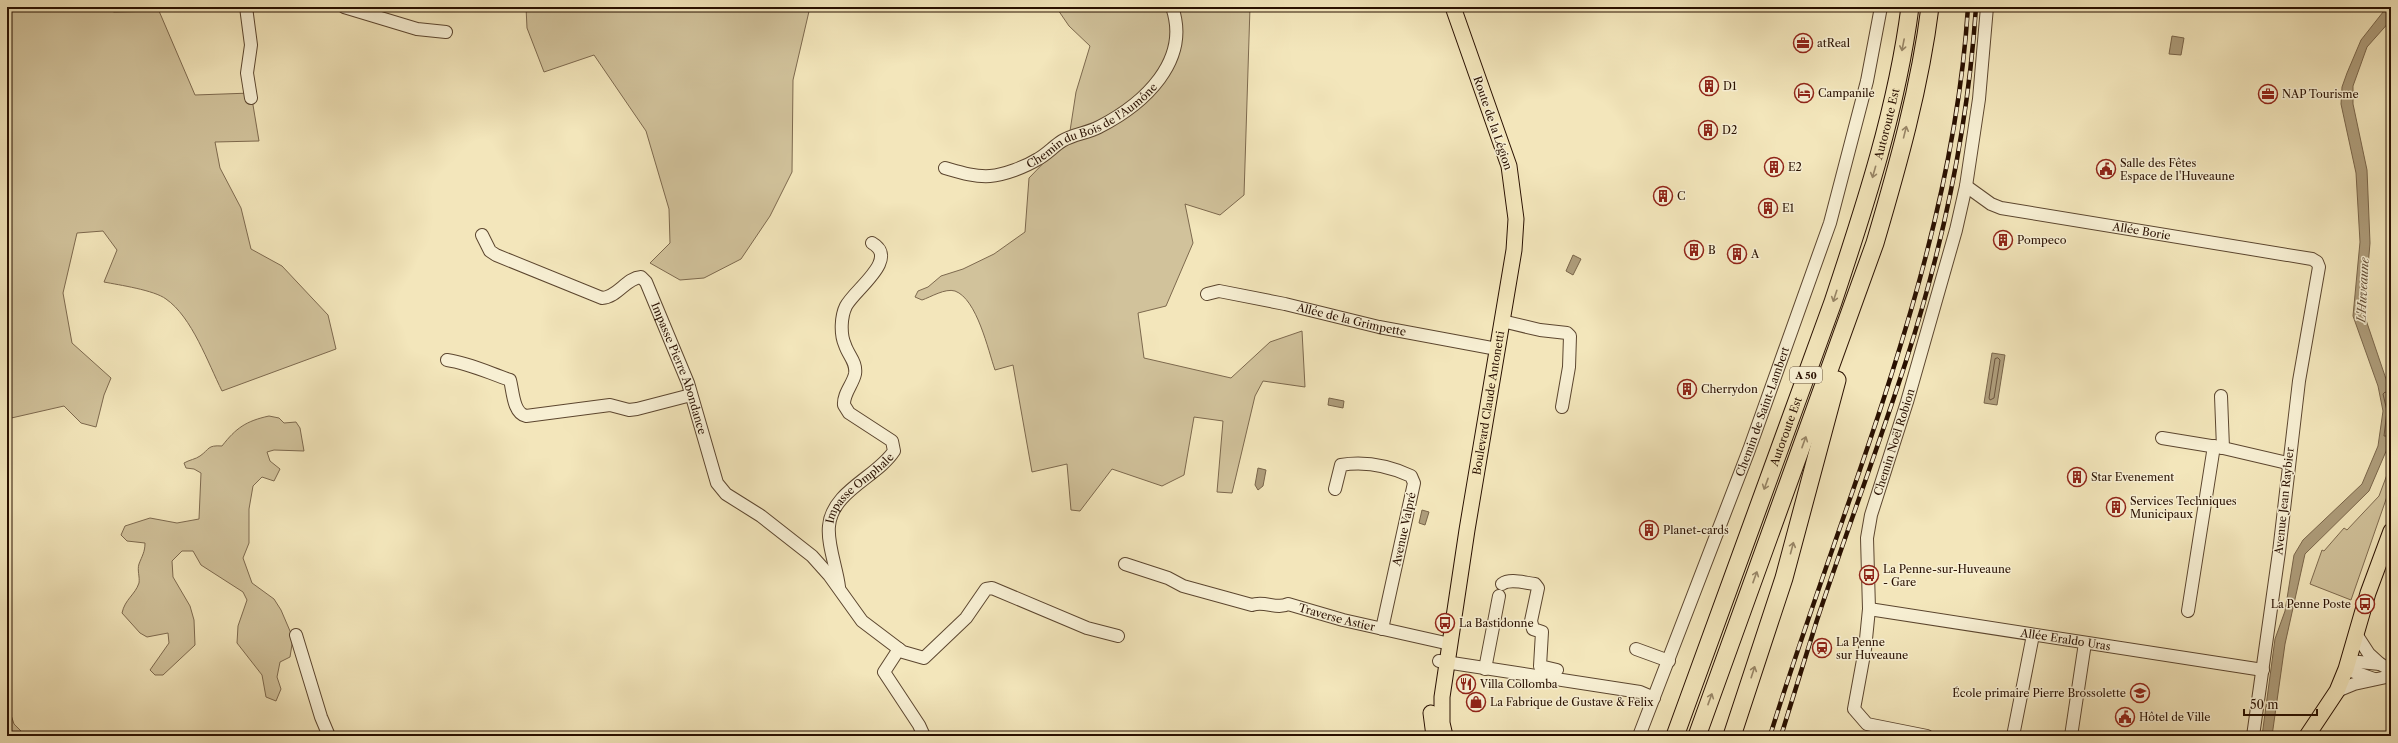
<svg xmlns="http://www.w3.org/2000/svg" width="2398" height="743" font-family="'Libre Caslon Text',serif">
  <rect width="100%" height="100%" fill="#f3e6bb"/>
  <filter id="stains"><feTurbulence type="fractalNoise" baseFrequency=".005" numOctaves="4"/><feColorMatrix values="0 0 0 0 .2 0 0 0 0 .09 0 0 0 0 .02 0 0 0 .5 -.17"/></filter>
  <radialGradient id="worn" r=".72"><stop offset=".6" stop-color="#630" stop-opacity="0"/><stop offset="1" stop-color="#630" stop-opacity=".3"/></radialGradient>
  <path fill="#d1c29b" stroke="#7d694e" d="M7 7H102L114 12 159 11 195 95 251 93 259 141 215 142 220 168 241 208 251 249 282 266 328 315 336 349 222 391C208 363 192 317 166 299 154 290 119 285 104 282L117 250 103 231 77 233 63 293 72 343 111 378 104 395 96 427 81 423 64 406 7 419Z
    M526 7H810L793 80 792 172 770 216 741 259 704 278 680 280 650 263 670 243 669 209 646 131 594 55 544 72 527 28Z
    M1056 7H1250L1244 195 1220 215 1185 204 1193 243 1166 306 1138 313 1144 358 1231 378 1270 342 1302 331 1305 387 1263 381 1255 396 1232 493 1217 492 1223 421 1194 417 1184 475 1162 486 1112 469 1080 511 1071 510 1067 464 1032 472 1013 365 995 370C988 350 977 299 955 291 945 288 931 297 922 300L915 297 918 291 928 287 941 276 963 269 994 254 1025 232 1029 178 1059 147 1070 131 1076 92 1090 46 1069 26Z
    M269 416 279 418 284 423 296 422 300 428 304 451 274 450 267 452 270 461 280 469 274 481 262 477 253 486 249 509V543L243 558 252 583 274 599 281 610 293 638 290 657 280 662 277 677 281 689 276 701 266 697 262 675 237 643 238 626 247 600 243 592 201 565 193 551H182L172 561 173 577 190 606 194 620 195 645 163 675H155L150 670 169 643 168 633 147 637 140 633 122 613C125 599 135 595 139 583 140 577 137 570 139 564 142 556 145 552 145 543L127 541 121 535 125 526 150 518 177 523 199 519 201 473 194 469 186 468 184 463C189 460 196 459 200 456 210 449 207 445 222 446 236 428 246 421 269 416Z
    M2391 464V485L2351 600 2310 584 2322 550 2324 551 2344 528 2347 530 2379 496Z
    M7 703 14 724 26 736H7Z"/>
  <path fill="#ae9d7b" stroke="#79654a" d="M2387 7H2391V20L2367 47 2353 86V104L2367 170 2370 243 2364 314 2387 382 2391 398V432L2387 449 2369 491 2305 554 2285 644 2272 736H2262L2275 639 2285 611 2294 555 2303 540 2362 484 2378 446 2383 411 2378 386 2353 316 2360 242 2356 173 2341 104 2342 87 2347 73 2361 40Z
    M2172 36 2184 38 2181 55 2169 54Z
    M1573 255 1581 259 1573 275 1566 271Z
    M1992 353 2005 355 1997 405 1984 403Z
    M1329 398 1344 401 1343 408 1328 405Z
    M1258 468 1266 470 1263 486 1258 490 1255 485Z
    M1422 510 1429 512 1425 525 1419 523Z"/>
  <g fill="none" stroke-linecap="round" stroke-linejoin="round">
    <path stroke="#6c563e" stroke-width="1" d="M1998 358 2000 360 1994 398 1990 400 1989 398 1995 359Z
      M2391 394 2385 392 2383 394 2387 411 2384 436H2391"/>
    <defs>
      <g id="minor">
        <path d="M246 7 251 45 247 73 251 98"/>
        <path d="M344 7 417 29 446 32"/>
        <path id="s1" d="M945 168C959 172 974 177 990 176 1004 175 1025 167 1038 159 1047 154 1054 146 1062 141 1073 134 1088 133 1099 127 1144 104 1191 61 1172 7"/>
        <path id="s2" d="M1966 186 1991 204 2001 208 2312 259 2317 262 2319 267 2299 381 2279 552 2253 736"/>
        <path id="s3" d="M482 235 490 251 496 255 602 298C618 297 626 278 641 277L646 282 688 383 717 483 726 494 761 516 812 556 829 575 862 621 899 649 884 672 919 725 924 736"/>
        <path id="s4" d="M1207 294 1219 291 1285 304 1379 327 1497 349"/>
        <path d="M1502 321 1540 330 1567 333 1570 336 1569 367 1562 407"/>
        <path d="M447 360C469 363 489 373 510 380 513 391 513 413 526 416L610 405 629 410 637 409 691 395"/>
        <path d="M2221 396 2223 448"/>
        <path d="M2162 438 2223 448 2287 463"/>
        <path d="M1335 489 1341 465C1365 461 1389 466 1411 476L1414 483 1382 629"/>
        <path id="s5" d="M1125 564 1168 578 1183 586 1252 605C1264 600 1277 610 1288 604L1343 620 1450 644"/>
        <path d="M1502 584C1510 578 1525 583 1535 584L1538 588 1531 621 1533 629 1542 632 1540 666 1557 670"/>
        <path id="s6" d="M839 587C837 569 827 544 829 526 832 491 877 477 894 451L892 441 849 413 844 405C843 394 853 384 855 374 857 362 848 355 845 345 840 334 841 316 846 306 855 289 900 259 872 243"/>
        <path id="s7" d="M1869 609 2263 670"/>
        <path d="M2188 611 2214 446"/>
        <path d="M2356 634 2369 654 2380 664"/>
        <path d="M296 635 321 717 329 736"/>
        <path d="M899 649 903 652 924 658 966 618 986 589 992 588 1087 628 1118 636"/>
        <path d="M1636 649 1669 661"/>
        <path d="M1439 661 1640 692 1654 698"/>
        <path d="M2349 661 2380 664 2391 670"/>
        <path d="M1485 669 1499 596"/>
        <path d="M2346 669 2374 679"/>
        <path d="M2337 691 2354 684 2391 676"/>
        <path id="s8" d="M1639 736 1749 450 1830 223 1867 81 1881 7"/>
        <path id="s9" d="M1927 736 1867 724 1854 709 1865 649 1869 609 1867 538 1871 515 1907 402 1956 230 1966 186 1979 99 1987 7"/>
        <path d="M2013 736 2033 635"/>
        <path d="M2071 736 2085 643"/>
      </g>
      <g id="major">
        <path d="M1431 713 1434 736"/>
        <path id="s10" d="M1445 736 1442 723V697L1467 530 1514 250 1516 219 1509 166 1453 7"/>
        <path d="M2307 736 2337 691 2346 669 2368 593 2391 531"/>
      </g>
      <g id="highway">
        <path id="s11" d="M1675 736 1833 302C1865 206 1897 108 1910 7"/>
        <path d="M1697 736 1875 243C1898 165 1920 87 1930 7"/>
        <path d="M1732 736 1784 578 1837 380"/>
      </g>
    </defs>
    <use href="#minor" stroke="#5c462f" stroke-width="14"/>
    <use href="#major" stroke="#291000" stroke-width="17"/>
    <use href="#highway" stroke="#291000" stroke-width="19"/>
    <use href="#minor" stroke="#f7efd3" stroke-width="12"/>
    <use href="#major" stroke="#f3e6bb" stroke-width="15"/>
    <use href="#highway" stroke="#f3e6bb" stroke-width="17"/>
    <defs>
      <path id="rail" d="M1770 736C1844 496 1952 261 1968 7
        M1781 736C1793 697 1805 658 1817 620 1846 533 1878 448 1906 361 1943 246 1968 127 1976 7"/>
    </defs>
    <use href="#rail" stroke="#291000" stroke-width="4.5"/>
    <use href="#rail" stroke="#f7efd3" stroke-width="3" stroke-dasharray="9" stroke-linecap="butt"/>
  </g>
  <defs><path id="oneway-shaft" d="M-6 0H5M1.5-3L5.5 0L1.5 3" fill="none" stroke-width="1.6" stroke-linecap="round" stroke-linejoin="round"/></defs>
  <g stroke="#988667">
    <use href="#oneway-shaft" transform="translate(1903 45) rotate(101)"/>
    <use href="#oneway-shaft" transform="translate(1905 132) rotate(-76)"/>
    <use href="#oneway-shaft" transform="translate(1874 172) rotate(106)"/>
    <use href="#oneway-shaft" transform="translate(1835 296) rotate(108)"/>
    <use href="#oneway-shaft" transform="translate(1804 442) rotate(-70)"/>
    <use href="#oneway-shaft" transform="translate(1766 484) rotate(110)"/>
    <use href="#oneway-shaft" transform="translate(1792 548) rotate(-75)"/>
    <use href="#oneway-shaft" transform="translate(1755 577) rotate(-70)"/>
    <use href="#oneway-shaft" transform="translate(1753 672) rotate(-72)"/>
    <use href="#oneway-shaft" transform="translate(1710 699) rotate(-70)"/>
  </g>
  <defs>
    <symbol id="office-ring" viewBox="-11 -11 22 22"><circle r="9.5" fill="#f7efd3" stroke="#8f2418" stroke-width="1.5"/><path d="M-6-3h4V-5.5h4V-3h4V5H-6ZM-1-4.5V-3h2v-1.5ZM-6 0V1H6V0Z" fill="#8f2418"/></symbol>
    <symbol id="building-ring" viewBox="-11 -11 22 22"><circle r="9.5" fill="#f7efd3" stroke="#8f2418" stroke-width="1.5"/><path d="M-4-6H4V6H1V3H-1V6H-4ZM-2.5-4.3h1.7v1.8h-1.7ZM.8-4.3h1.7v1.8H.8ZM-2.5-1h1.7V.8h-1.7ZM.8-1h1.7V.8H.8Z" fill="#8f2418"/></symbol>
    <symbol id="hotel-ring" viewBox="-11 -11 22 22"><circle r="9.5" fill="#f7efd3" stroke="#8f2418" stroke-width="1.5"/><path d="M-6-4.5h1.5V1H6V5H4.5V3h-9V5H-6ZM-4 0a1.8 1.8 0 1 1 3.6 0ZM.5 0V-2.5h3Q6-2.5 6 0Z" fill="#8f2418"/></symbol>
    <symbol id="civic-ring" viewBox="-11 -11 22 22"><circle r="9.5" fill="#f7efd3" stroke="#8f2418" stroke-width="1.5"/><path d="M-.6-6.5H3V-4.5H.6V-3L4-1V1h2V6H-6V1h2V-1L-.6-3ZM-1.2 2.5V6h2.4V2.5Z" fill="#8f2418"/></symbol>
    <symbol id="bus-ring" viewBox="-11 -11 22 22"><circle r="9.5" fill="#f7efd3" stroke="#8f2418" stroke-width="1.5"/><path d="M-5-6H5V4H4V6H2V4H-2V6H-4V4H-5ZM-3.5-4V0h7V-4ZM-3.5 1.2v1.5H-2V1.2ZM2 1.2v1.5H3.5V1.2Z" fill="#8f2418"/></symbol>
    <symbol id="station-ring" viewBox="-11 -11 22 22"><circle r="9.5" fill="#f7efd3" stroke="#8f2418" stroke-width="1.5"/><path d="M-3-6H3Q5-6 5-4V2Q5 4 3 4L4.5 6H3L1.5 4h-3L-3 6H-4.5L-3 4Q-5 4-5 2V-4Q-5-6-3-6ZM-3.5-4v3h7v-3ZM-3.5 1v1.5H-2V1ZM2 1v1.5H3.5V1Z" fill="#8f2418"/></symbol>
    <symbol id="restaurant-ring" viewBox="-11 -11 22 22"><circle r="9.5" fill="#f7efd3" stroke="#8f2418" stroke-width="1.5"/><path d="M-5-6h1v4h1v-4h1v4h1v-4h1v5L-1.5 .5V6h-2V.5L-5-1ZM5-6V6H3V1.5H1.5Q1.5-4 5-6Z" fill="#8f2418"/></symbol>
    <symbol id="school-ring" viewBox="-11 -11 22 22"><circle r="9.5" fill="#f7efd3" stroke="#8f2418" stroke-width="1.5"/><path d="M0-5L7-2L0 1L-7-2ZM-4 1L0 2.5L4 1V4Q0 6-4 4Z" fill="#8f2418"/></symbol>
    <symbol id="shop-ring" viewBox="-11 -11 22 22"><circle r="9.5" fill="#f7efd3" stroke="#8f2418" stroke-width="1.5"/><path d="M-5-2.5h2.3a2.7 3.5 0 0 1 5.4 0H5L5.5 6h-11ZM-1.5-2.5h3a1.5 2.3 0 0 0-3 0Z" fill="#8f2418"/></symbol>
  </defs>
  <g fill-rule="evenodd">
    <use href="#office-ring" x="1792" y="32" width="22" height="22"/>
    <use href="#building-ring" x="1698" y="75" width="22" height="22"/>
    <use href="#hotel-ring" x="1793" y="82" width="22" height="22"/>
    <use href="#office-ring" x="2257" y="83" width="22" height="22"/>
    <use href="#building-ring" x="1697" y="119" width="22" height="22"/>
    <use href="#building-ring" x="1763" y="156" width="22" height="22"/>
    <use href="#civic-ring" x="2095" y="158" width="22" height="22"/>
    <use href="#building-ring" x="1652" y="185" width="22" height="22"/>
    <use href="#building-ring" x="1757" y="197" width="22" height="22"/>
    <use href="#building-ring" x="1992" y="229" width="22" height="22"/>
    <use href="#building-ring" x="1683" y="239" width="22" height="22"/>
    <use href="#building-ring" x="1726" y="243" width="22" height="22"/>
    <use href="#building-ring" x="1676" y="378" width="22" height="22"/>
    <use href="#building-ring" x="2066" y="466" width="22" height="22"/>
    <use href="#building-ring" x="2105" y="496" width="22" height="22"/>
    <use href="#building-ring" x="1638" y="519" width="22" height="22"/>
    <use href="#bus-ring" x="1858" y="564" width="22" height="22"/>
    <use href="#bus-ring" x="2354" y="593" width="22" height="22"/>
    <use href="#bus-ring" x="1434" y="612" width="22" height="22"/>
    <use href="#station-ring" x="1811" y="637" width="22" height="22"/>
    <use href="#restaurant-ring" x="1455" y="673" width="22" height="22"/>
    <use href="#school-ring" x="2129" y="682" width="22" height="22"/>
    <use href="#shop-ring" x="1465" y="691" width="22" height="22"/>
    <use href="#civic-ring" x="2114" y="706" width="22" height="22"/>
  </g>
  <g text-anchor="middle" stroke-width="3" stroke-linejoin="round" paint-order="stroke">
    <rect fill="#f7efd3" stroke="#67533f" stroke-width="1" x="1790" y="367" width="32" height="16" rx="3"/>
    <g font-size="10" font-weight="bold" fill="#291000">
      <text x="1806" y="379">A 50</text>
    </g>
    <g font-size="11" fill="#291000" stroke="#f7efd3" text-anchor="start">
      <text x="1817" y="47">atReal</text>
      <text x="1723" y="90">D1</text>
      <text x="1818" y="97">Campanile</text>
      <text x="2282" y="98">NAP Tourisme</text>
      <text x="1722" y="134">D2</text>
      <text x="2120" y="167">Salle des Fêtes<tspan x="2120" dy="13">Espace de l'Huveaune</tspan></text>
      <text x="1788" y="171">E2</text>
      <text x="1677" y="200">C</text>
      <text x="1782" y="212">E1</text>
      <text x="2017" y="244">Pompeco</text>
      <text x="1708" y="254">B</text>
      <text x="1751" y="258">A</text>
      <text x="1701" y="393">Cherrydon</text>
      <text x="2091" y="481">Star Evenement</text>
      <text x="2130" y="505">Services Techniques<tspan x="2130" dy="13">Municipaux</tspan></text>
      <text x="1663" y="534">Planet-cards</text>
      <text x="1883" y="573">La Penne-sur-Huveaune<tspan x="1883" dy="13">- Gare</tspan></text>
      <text x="2351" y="608" text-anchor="end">La Penne Poste</text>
      <text x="1459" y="627">La Bastidonne</text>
      <text x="1836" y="646">La Penne<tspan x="1836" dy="13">sur Huveaune</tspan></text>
      <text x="1480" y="688">Villa Collomba</text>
      <text x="2126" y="697" text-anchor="end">École primaire Pierre Brossolette</text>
      <text x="1490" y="706">La Fabrique de Gustave &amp; Felix</text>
      <text x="2139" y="721">Hôtel de Ville</text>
    </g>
    <g font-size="11" fill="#291000" stroke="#f7efd3">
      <text dy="4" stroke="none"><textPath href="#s1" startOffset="161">Chemin du Bois de l'Aumône</textPath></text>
      <text transform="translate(1493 123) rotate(71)" y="4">Route de la Légion</text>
      <text dy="4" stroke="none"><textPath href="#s11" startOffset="648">Autoroute Est</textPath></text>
      <text dy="4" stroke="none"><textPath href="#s2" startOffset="184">Allée Borie</textPath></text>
      <text dy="4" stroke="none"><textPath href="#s4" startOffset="148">Allée de la Grimpette</textPath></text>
      <text dy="4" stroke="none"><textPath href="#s3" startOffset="284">Impasse Pierre Abondance</textPath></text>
      <text dy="4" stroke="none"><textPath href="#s10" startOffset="337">Boulevard Claude Antonetti</textPath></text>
      <text dy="4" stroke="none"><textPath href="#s8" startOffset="347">Chemin de Saint-Lambert</textPath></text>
      <text dy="4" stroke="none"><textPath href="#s11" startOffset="324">Autoroute Est</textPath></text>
      <text dy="4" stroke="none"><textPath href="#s9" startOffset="353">Chemin Noël Robion</textPath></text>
      <text dy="4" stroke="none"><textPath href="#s6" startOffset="112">Impasse Omphale</textPath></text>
      <text transform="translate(2284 501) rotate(-84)" y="4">Avenue Jean Raybier</text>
      <text transform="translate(1404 529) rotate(-78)" y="4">Avenue Valpré</text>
      <text dy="4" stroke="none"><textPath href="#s5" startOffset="221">Traverse Astier</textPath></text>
      <text dy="4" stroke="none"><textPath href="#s7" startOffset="199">Allée Eraldo Uras</textPath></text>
    </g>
    <g font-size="12" font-style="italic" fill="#654f37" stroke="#f7efd3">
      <text transform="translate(2363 290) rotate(-87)" y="4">L'Huveaune</text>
    </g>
  </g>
  <rect width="2398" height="743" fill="none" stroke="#f3e6bb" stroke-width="24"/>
  <rect x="8" y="8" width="2382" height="727" fill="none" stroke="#291000" stroke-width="2"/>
  <rect x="12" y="12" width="2374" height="719" fill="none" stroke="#291000"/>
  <path d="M2244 709v6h73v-6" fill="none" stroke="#291000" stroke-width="2"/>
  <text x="2250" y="709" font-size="12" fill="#291000" stroke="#f7efd3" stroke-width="3" paint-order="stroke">50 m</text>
  <rect width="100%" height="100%" filter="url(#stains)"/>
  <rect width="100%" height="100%" fill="url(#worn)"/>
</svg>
